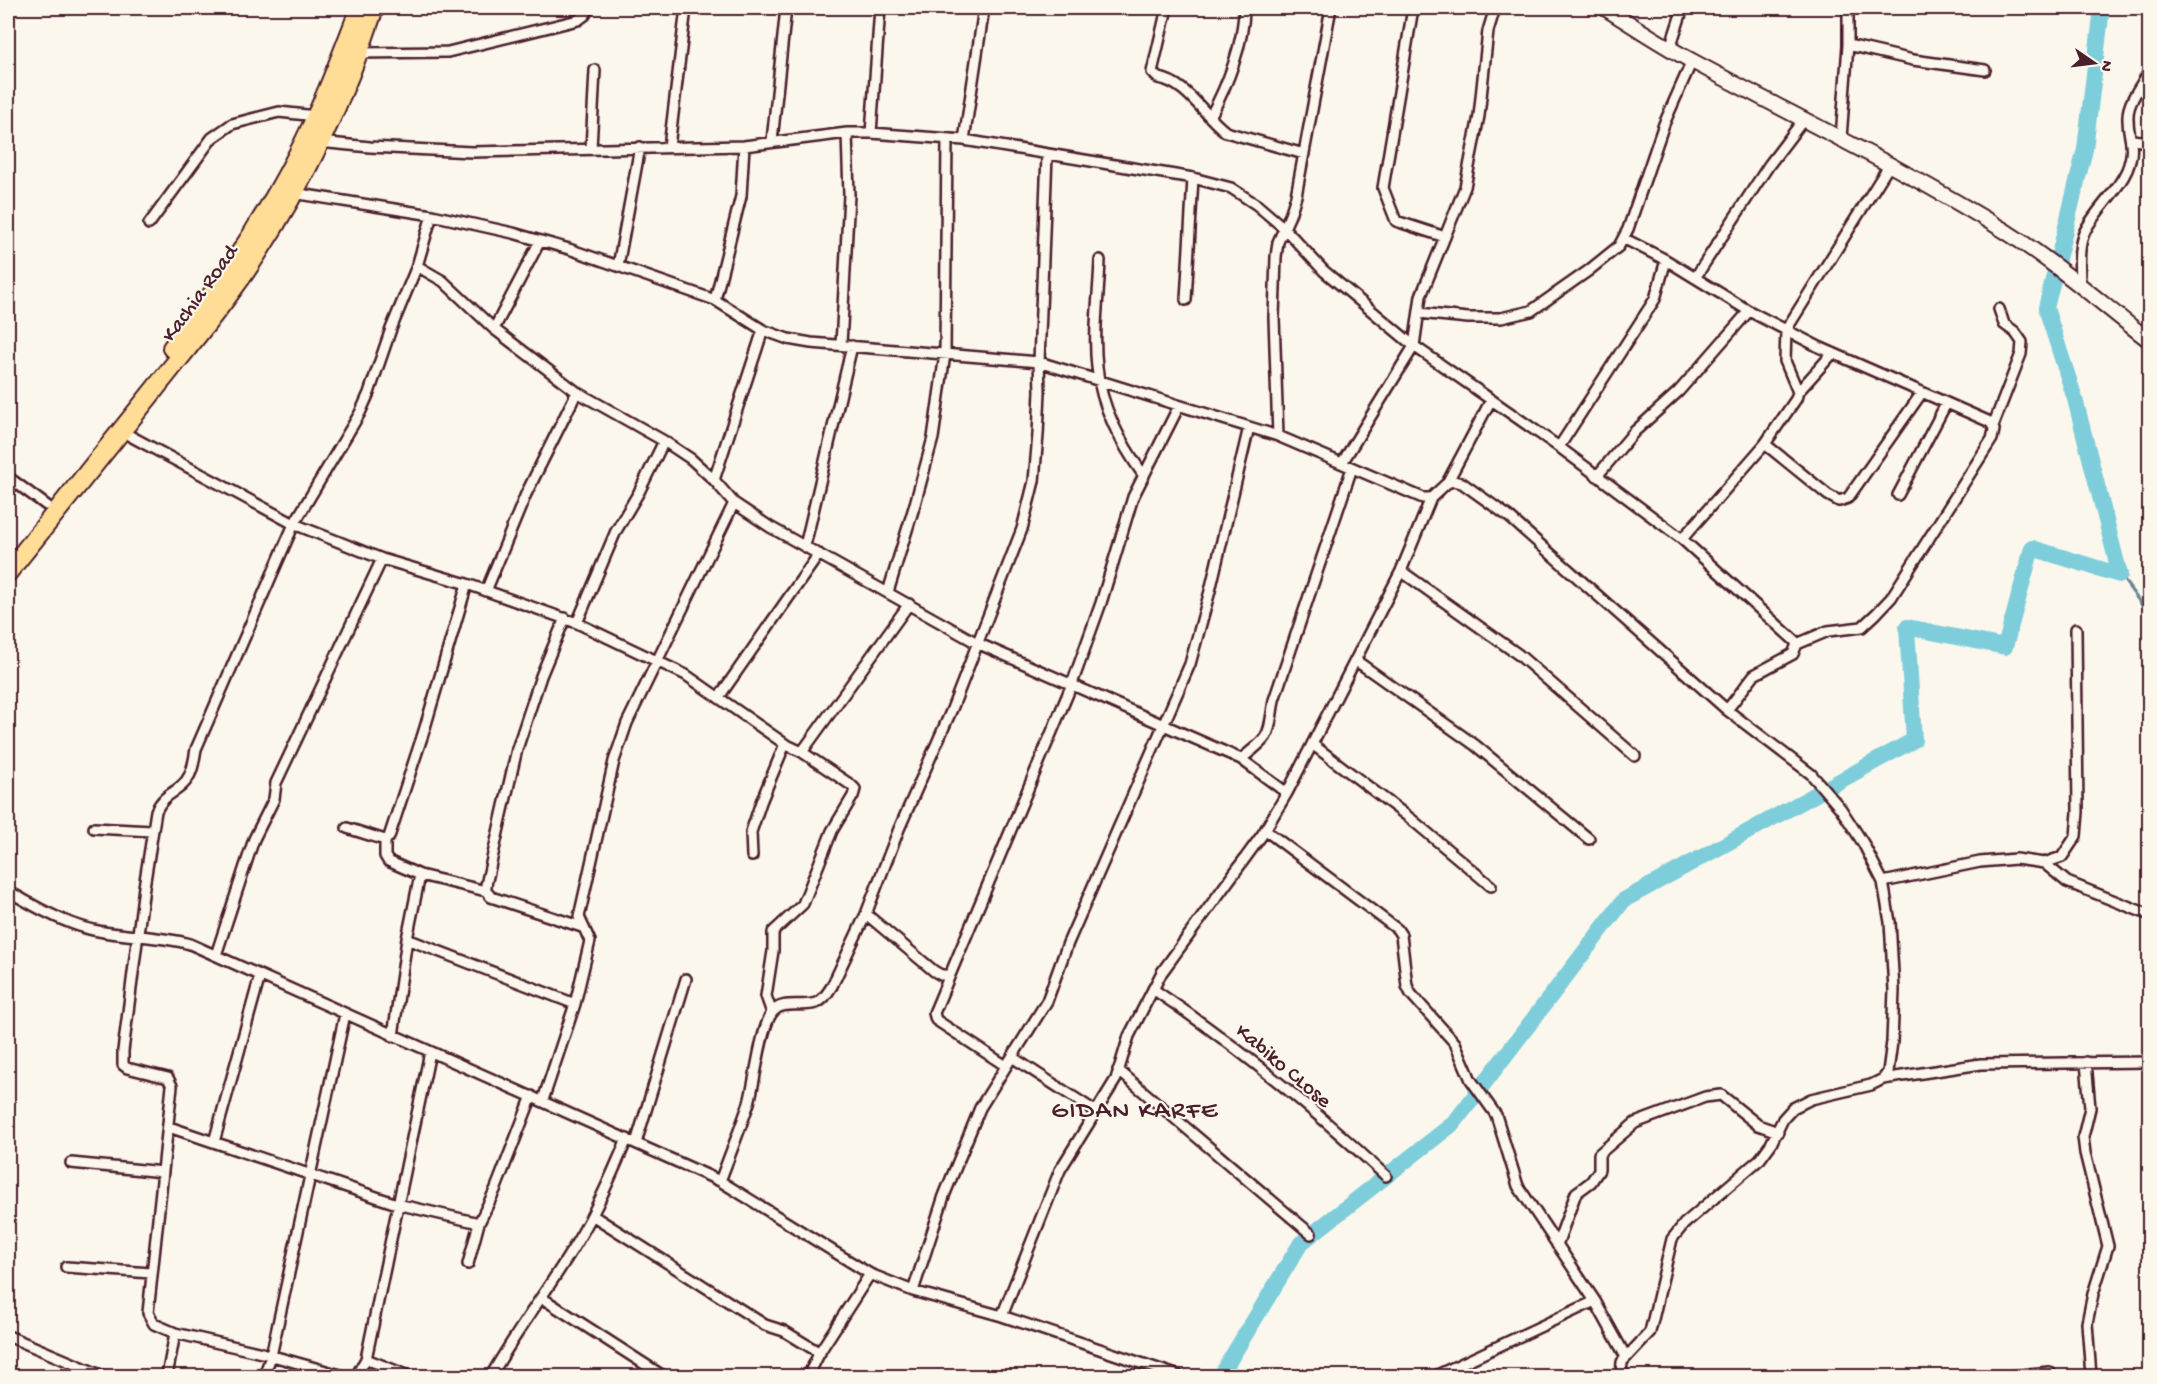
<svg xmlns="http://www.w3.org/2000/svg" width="2157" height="1384" font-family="'Gochi Hand',sans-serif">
  <rect width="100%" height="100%" fill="#fbf7ec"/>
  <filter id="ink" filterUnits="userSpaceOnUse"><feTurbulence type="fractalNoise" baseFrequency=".0167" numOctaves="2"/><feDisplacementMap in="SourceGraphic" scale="12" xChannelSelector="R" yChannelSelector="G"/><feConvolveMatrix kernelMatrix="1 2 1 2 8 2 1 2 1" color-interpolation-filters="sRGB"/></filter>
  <g filter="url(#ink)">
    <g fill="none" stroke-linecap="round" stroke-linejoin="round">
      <path stroke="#698794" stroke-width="3" d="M2120 575 2150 616"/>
      <path stroke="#7ecdda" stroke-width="16" d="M1220 1376 1301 1243 1454 1123 1624 900 1914 740 1907 627 2005 647 2032 548 2120 575 2075 399 2046 308 2085 149 2102 8"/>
      <defs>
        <path id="street" d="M1167 8 1152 72 1158 78C1187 82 1204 116 1226 132L1304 154
          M1413 8 1383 188 1396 221 1445 237
          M1848 45 1913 60 1985 70
          M1670 48 1683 8
          M358 53 448 52 578 20 585 15 589 8
          M1210 117C1227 86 1244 44 1244 8
          M871 133 880 8
          M1841 138 1848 45V8
          M964 140 984 8
          M2132 140 2150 142
          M772 141 786 8
          M319 142 370 147 472 152 744 146 847 133H871L964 140 1193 178 1231 188 1257 205 1284 228 1324 271 1414 346 1559 447 1682 539 1795 641 1797 644
          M669 147 686 8
          M591 149 595 70
          M293 193 432 215 513 233 569 249 715 300 763 330 788 339 811 343 1039 362 1278 436 1423 498H1431L1447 483 1453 481 1462 483 1508 516 1727 710 1811 774 1841 809 1863 843 1883 882 1890 922 1894 990 1892 1042 1888 1072 1883 1079 1871 1085 1811 1099 1793 1108 1783 1119 1771 1144 1760 1159 1684 1224 1672 1239 1650 1332 1622 1362 1621 1376
          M149 224 212 138 232 124 279 112 316 116
          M1625 239 1666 260 1749 311 1819 347 1990 422 1993 426
          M1100 260C1099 294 1093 333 1097 367 1101 408 1121 443 1144 476
          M417 266 443 281 494 329 577 392 664 441 691 459 714 480 734 503 770 527 977 643 1241 759 1287 793
          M618 266 640 147
          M1695 278 1769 165 1804 119
          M2080 286C2080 269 2077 247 2085 231 2096 209 2117 193 2127 170 2137 145 2127 138 2128 116 2128 101 2143 83 2150 70
          M715 300 741 196 744 146
          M1186 300 1193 178
          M1419 313 1468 318H1501L1531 311 1588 271 1619 246 1628 229 1664 124 1692 61
          M494 329 540 241
          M841 345 849 195 847 133
          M1798 392 1833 353
          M121 431 294 524 382 559 467 584 577 623 686 675 785 744 802 752 851 785 855 789 853 796 832 831 803 904 773 932V951L766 996 772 1013
          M1278 436 1274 317 1276 257 1278 242 1290 215 1296 196 1331 8
          M1765 444 1828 495 1839 501 1848 498 1921 394
          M1559 447 1655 299 1666 260
          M1342 463 1414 346 1421 296 1465 187 1479 116 1488 31 1495 8
          M1597 476 1634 432 1679 391 1749 311
          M8 477 46 505
          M714 480 763 330
          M1447 483 1491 400
          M1898 495 1946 404
          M1682 539 1765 444 1796 399 1798 392 1785 361 1786 330 1890 164
          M805 546 852 346
          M1401 571 1519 655 1635 756
          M467 584 424 731 389 837 385 840V856L388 861 420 875 486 891 491 897 582 927
          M486 591 526 494 577 392
          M888 592 915 504 933 438 945 354 947 139
          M577 623 616 531 639 492 664 441
          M1355 660 1475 745 1589 839
          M719 697 819 554
          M1727 710 1754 675 1793 654 1797 644 1828 631 1862 627 1876 614 1891 598 1992 439 1994 430 1993 426 2021 354 2022 342 2015 332 2004 324 1999 309
          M1312 744 1411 819 1491 886
          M802 752 909 604
          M1241 759C1272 735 1268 737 1274 700L1352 468
          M94 828 152 831
          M347 828 385 840
          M1265 830 1397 929 1401 935 1407 986 1411 994 1455 1043 1471 1080 1496 1115 1518 1186 1595 1301 1626 1357
          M752 856 751 832 761 802 785 744
          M2044 863 2062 857 2076 836 2078 812 2076 629
          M1883 882 1980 862 2016 859 2044 863 2067 882 2150 915
          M8 891C31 904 54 918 79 926 115 938 154 934 190 944L720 1181 870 1274 913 1291 1002 1316 1179 1376
          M486 891V885L517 749 541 676 565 618
          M866 914 934 971 941 975H950
          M407 939 575 1004
          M216 955 254 839 274 799 276 783 382 559
          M1153 989C1236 1045 1313 1108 1386 1176
          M393 1036 407 939 420 875
          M1012 1057 1095 1111
          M2086 1062 2090 1108 2083 1137 2085 1153 2108 1246 2093 1294 2087 1323 2091 1376
          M1006 1066 936 1020 934 1013 1072 684 1101 603 1133 497 1179 406
          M1118 1070 1311 1234
          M1883 1079 1981 1064 2150 1062
          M543 1100 575 1004 590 941 579 917 614 761 627 723 734 503
          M169 1127 397 1204 479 1223
          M214 1142 260 976
          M636 1143 686 979
          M71 1163 163 1172
          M720 1181C730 1155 740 1129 749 1103 755 1082 761 1027 772 1013 782 999 803 1008 816 1003 824 1000 828 992 832 986L866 914 899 829 952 709 1022 529 1034 481 1038 435 1040 391 1039 362 1047 155
          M592 1215 765 1325 784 1331 820 1353
          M1557 1245 1576 1193 1591 1182 1599 1170V1154L1635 1123 1705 1097 1721 1095 1758 1125 1778 1132
          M468 1264 479 1223 496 1188 532 1096
          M66 1267 151 1273
          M913 1291 944 1196 980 1108 1047 1001 1068 943 1190 664 1210 591 1249 427
          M542 1298 663 1376
          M1002 1316 1060 1170 1116 1079 1129 1036 1162 972 1262 835 1287 793 1401 571 1431 498
          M8 1336 103 1376
          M366 1359 409 1376
          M167 1376 175 1333
          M264 1376 271 1356 345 1014
          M344 1376 262 1353 175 1333 154 1324 148 1313 172 1086 168 1078 127 1068 123 1065V1051L144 887 156 811C165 792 176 794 186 781 193 772 194 760 196 749L294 524 360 413 369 393 391 329 417 266 432 215
          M356 1376 366 1359 430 1052
          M491 1376C517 1330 550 1287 577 1242 597 1209 612 1174 627 1139
          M808 1376 821 1350 870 1274
          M1435 1376 1595 1301
          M2013 1376 2049 1372 2053 1376"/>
        <path id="secondary" d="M1605 8C1634 26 1663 46 1694 62 1798 118 1905 169 2005 231 2057 264 2102 304 2150 341"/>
        <path id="highway" d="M172 348C219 288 262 224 297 156 322 108 341 57 360 8
          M8 572C55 513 102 454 150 395 183 353 217 313 247 269 301 189 344 99 374 8"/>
      </defs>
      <use href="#street" stroke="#4a1f2b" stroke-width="14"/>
      <use href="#secondary" stroke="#4a1f2b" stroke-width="18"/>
      <use href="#highway" stroke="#4a1f2b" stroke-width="22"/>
      <use href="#street" stroke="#fbf7ec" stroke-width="9"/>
      <use href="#secondary" stroke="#fbf7ec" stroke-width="14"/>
      <use href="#highway" stroke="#ffdd96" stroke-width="18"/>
    </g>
  </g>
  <g text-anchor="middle" stroke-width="4.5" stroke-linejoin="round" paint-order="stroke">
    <g font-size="22" fill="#4a1f2b" stroke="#fbf7ec">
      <text transform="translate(198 292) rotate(-54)" y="8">Kachia Road</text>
      <text transform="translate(1285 1064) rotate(40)" y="8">Kabiko CLose</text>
    </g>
    <g font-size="26" letter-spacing="1.5" fill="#4a1f2b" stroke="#fbf7ec">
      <text x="1135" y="1117">GIDAN KARFE</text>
    </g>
  </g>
  <rect width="2157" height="1384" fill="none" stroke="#fbf7ec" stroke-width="30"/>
  <rect x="15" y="15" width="2127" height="1354" fill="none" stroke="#4a1f2b" stroke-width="2" filter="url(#ink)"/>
  <g transform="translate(2094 63) rotate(104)" stroke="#fbf7ec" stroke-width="4.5" paint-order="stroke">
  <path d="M0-4.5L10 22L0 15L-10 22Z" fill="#4a1f2b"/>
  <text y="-9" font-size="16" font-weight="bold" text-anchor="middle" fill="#4a1f2b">N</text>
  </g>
</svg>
